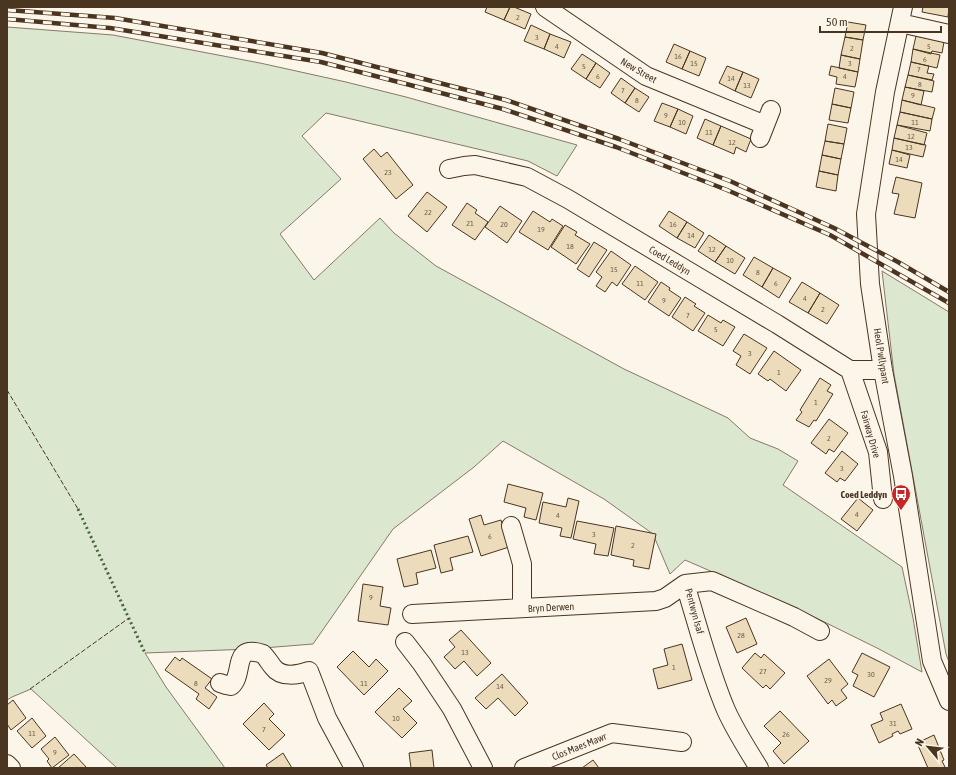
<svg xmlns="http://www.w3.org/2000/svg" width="956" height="775" font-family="'Asap Condensed',sans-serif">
  <rect width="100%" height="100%" fill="#fbf6e9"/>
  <path fill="#dce7d0" stroke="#887966" d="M7 27 113 35 260 63 346 82 406 97 577 145 557 176 528 161 326 113 302 136 341 179 280 234 314 280 380 218 394 233 436 266 624 369 728 418 750 438 778 449 798 461 783 485 902 567 913 618 922 672 877 648 798 609 685 560 670 574 653 534 604 499 503 441 474 467 393 529 313 644 251 649 145 653 166 687 225 768H117L31 689 12 697 7 700Z
    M882 271 949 312V662L946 654 894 374Z"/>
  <path fill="#ecdcbc" stroke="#4a3520" d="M487 7H510L504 20 485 12Z
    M510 7H514L531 14 525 29 504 20Z
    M923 7H949L948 17 922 12Z
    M848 22 866 25 863 40 845 37Z
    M531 25 550 34 544 49 524 41Z
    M550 34 571 42 564 58 544 49Z
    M916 36 944 42 942 53 932 51 931 54 913 49Z
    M845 37 863 40 860 59 841 55Z
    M674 44 690 51 682 69 666 62Z
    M913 49 940 55 937 68 911 62Z
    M690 51 706 58 699 76 682 69Z
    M582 54 596 63 586 79 571 69Z
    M841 55 860 59 858 72 839 68Z
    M911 62 929 66 927 73 934 74 932 80 908 75Z
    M596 63 610 73 600 88 586 79Z
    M727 66 743 72 735 91 719 83Z
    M831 66 858 72 855 87 836 84 837 77 829 75Z
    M743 72 759 79 751 98 735 91Z
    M908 75 934 81 932 92 905 87Z
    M621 78 635 88 625 103 611 93Z
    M905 87 924 91 921 105 902 100Z
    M635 88 649 97 639 112 625 103Z
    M835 88 854 92 851 108 832 104Z
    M902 100 935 108 932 119 900 112Z
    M662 103 678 109 670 127 654 121Z
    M832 104 851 108 848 123 829 120Z
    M678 109 693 116 686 134 670 127Z
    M900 112 932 119 930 131 897 125Z
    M705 119 721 126 713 145 697 138Z
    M828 124 847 128 844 144 825 141Z
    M897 125 927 133 924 145 894 138Z
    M721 126 751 139 746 152 736 147 734 154 713 145Z
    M894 138 926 145 923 157 892 150Z
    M825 141 844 144 841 159 822 155Z
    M374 149 381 157 387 152 413 185 396 199 363 159Z
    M892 150 910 155 907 168 889 164Z
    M822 155 841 159 838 175 819 171Z
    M819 171 838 175 836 191 816 187Z
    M896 177 922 183 915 218 894 214 899 194 892 193Z
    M427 192 447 207 427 232 408 216Z
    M467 203 477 210 475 213 488 222 475 240 452 225Z
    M500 206 522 221 507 243 485 227Z
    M533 211 550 222 552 219 563 226 548 250 519 232Z
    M669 211 687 222 677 238 659 226Z
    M687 222 704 233 695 248 677 238Z
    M565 225 577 232 575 235 590 244 576 264 551 247Z
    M709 235 726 246 715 262 698 251Z
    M594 242 607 250 589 277 577 269Z
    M726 246 745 258 735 274 715 262Z
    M611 251 631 265 617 286 612 282 605 292 596 286 602 277 596 272Z
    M754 257 773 268 762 287 743 275Z
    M635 266 658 282 645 300 622 284Z
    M773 268 791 278 779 298 762 287Z
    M661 282 670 288 669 290 681 298 669 316 648 302Z
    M802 282 820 293 808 313 789 302Z
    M820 293 839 305 827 324 808 313Z
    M685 297 696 304 694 306 705 313 693 331 672 317Z
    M708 315 721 323 723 320 735 327 723 346 698 331Z
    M744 334 767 348 750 374 736 365 741 356 733 351Z
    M774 351 801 370 786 391 770 379 768 381 758 374Z
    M820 378 831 385 827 391 833 394 816 421 814 420 809 427 796 420 802 412 800 410Z
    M829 419 848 433 834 452 829 449 826 454 811 443Z
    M842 451 858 464 845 481 840 478 837 482 825 473Z
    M508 484 543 493 536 520 524 517 526 508 504 502Z
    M568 498 579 501 571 538 560 536 562 528 539 523 543 502 566 507Z
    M858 498 873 510 857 531 841 519Z
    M481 515 484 525 501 520 509 547 481 556 469 519Z
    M577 521 614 528 608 556 594 554 596 544 573 539Z
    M616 526 656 534 649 569 633 566 634 560 611 555Z
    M468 536 473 552 450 558 453 570 441 573 434 545Z
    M431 550 436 568 416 573 418 584 404 587 397 559Z
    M363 584 383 587 380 606 391 608 388 625 358 621Z
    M746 618 757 644 737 653 726 627Z
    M461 630 491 663 477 676 464 661 455 669 444 657 455 647 449 640Z
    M682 644 692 680 658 689 653 669 668 665 664 649Z
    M353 651 369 667 376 659 388 671 364 695 337 667Z
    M755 653 761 658 764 654 785 673 770 689 766 685 763 688 742 668Z
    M862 653 890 667 874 697 853 686 858 675 852 672Z
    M175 657 180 661 182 658 212 679 205 688 217 697 209 709 196 699 199 694 165 670Z
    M829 659 848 684 841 690 847 698 836 706 832 700 828 704 807 676Z
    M502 674 528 703 515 716 498 698 486 709 475 698Z
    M399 688 412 701 403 709 417 723 402 738 375 712Z
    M13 700 26 718 11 730 7 724V705Z
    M264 703 274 714 269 719 285 735 269 750 243 724Z
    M901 704 912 729 900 734 898 731 892 734 893 736 879 743 871 725 883 720 880 713Z
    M780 711 809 741 784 764 773 751 781 743 764 726Z
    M32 718 46 736 32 748 17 731Z
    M934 735 944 760 942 761 945 767 943 768H928L917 743Z
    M55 737 69 755 52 768 47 761 49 759 41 749Z
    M432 750 434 768H411L409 753Z
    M283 753 292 768H268L266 765Z
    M74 754 87 768H58Z
    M593 760 599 768H582Z"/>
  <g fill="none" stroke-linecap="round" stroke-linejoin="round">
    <defs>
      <path id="minor" d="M545 7 646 76 765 125
        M903 7 885 92 866 214 870 284 883 370 903 476 932 661 949 701
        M900 23 949 34
        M760 138 771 110
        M449 169 464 166 475 165 527 177 568 199 680 266 777 324 850 370H883
        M850 370 878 452 883 499
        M511 526 522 564V608
        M412 614 656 601 665 598 685 584
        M405 642 422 664 452 709 483 768
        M220 683 226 685 231 686C245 674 231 643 263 654 267 658 269 662 273 667 281 678 298 675 309 671L327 718 354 768
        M7 764 11 768
        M524 768 612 733 682 742
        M759 768C747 749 735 730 726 710 709 670 698 626 685 584L712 581 794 617 820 631"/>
    </defs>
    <use href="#minor" stroke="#4a3520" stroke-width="20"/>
    <use href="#minor" stroke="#fbf6e9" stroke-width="18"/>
    <defs>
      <path id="rail" d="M7 10 115 18 322 53 506 100 619 139 730 181 834 228 898 262 949 292
        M7 19 110 28 321 62 503 109 616 147 727 190 830 235 949 303"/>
    </defs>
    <use href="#rail" stroke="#4a3520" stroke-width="4.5"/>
    <use href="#rail" stroke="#fbf6e9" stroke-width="3" stroke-dasharray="9" stroke-linecap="butt"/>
    <path stroke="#436837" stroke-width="3" stroke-dasharray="2 3" stroke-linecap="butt" d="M78 509 145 653"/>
    <path stroke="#4a3520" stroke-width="1" stroke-dasharray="5 2" stroke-linecap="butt" d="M7 390 78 509
      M30 689 129 618"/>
  </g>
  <defs>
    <symbol id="bus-pin" viewBox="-11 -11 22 30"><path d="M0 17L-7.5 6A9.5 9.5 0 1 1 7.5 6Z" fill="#c62828" stroke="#fbf6e9"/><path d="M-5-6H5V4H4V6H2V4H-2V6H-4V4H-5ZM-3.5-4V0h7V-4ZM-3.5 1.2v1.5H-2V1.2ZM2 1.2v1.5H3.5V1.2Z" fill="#fff"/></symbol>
  </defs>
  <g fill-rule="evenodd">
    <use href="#bus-pin" x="890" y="483" width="22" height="30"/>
  </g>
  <g text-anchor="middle" stroke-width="3" stroke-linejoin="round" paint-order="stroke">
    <g font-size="8" fill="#725f47">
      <text x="518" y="20">2</text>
      <text x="537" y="40">3</text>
      <text x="557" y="49">4</text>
      <text x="929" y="49">5</text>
      <text x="852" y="51">2</text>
      <text x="678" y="59">16</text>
      <text x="925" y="62">6</text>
      <text x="694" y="66">15</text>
      <text x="850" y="66">3</text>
      <text x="584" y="69">5</text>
      <text x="919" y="72">7</text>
      <text x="598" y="79">6</text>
      <text x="845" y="79">4</text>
      <text x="731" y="81">14</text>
      <text x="920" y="87">8</text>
      <text x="747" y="88">13</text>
      <text x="623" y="93">7</text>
      <text x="913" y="98">9</text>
      <text x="637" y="103">8</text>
      <text x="666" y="118">9</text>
      <text x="682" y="125">10</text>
      <text x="915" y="125">11</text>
      <text x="709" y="135">11</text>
      <text x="911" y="139">12</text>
      <text x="732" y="145">12</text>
      <text x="909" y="150">13</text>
      <text x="899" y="162">14</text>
      <text x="388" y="175">23</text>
      <text x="428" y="215">22</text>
      <text x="470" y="226">21</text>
      <text x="504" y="227">20</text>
      <text x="673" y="227">16</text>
      <text x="541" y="232">19</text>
      <text x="691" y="238">14</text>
      <text x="570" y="249">18</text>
      <text x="712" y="252">12</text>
      <text x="730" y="263">10</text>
      <text x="614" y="272">15</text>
      <text x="758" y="275">8</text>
      <text x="640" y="286">11</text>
      <text x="776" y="286">6</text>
      <text x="805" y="301">4</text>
      <text x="664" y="303">9</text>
      <text x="823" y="312">2</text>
      <text x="688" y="318">7</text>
      <text x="716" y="332">5</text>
      <text x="750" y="356">3</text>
      <text x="779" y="375">1</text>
      <text x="816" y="405">1</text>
      <text x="829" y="441">2</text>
      <text x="842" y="471">3</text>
      <text x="857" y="517">4</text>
      <text x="558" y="518">4</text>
      <text x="594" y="537">3</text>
      <text x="490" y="539">6</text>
      <text x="633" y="548">2</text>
      <text x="371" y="600">9</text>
      <text x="741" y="638">28</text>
      <text x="465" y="655">13</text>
      <text x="674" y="670">1</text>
      <text x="763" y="674">27</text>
      <text x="871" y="677">30</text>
      <text x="828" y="683">29</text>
      <text x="196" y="686">8</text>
      <text x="364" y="686">11</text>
      <text x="500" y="689">14</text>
      <text x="396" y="721">10</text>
      <text x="893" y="726">31</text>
      <text x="264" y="732">7</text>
      <text x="32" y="736">11</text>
      <text x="786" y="737">26</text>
      <text x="55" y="755">9</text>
    </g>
    <g font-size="10" fill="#4a3520" stroke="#fbf6e9">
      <text transform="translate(639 70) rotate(30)" y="4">New Street</text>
      <text transform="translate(670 260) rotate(31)" y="4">Coed Leddyn</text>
      <text transform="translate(882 356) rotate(81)" y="4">Heol Pwllypant</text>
      <text transform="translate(871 434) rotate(74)" y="4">Fairway Drive</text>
      <text transform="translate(551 607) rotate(-3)" y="4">Bryn Derwen</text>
      <text transform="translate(695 611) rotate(75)" y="4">Pentwyn Isaf</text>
      <text transform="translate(579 746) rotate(-22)" y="4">Clos Maes Mawr</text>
    </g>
    <g font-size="10" font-weight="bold" fill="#4a3520" stroke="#fbf6e9" text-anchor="end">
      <text x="887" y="498">Coed Leddyn</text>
    </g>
  </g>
  <rect width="956" height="775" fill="none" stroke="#4a3520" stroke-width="16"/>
  <g transform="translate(928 747) rotate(298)" stroke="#fbf6e9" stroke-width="3" paint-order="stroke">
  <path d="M0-3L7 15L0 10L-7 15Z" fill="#4a3520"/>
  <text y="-6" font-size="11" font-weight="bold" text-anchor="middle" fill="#4a3520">N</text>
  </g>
  <path d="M820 26v6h121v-6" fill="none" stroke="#4a3520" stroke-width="2"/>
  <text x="826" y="26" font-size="12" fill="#4a3520" stroke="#fbf6e9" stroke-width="3" paint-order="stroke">50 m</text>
</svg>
